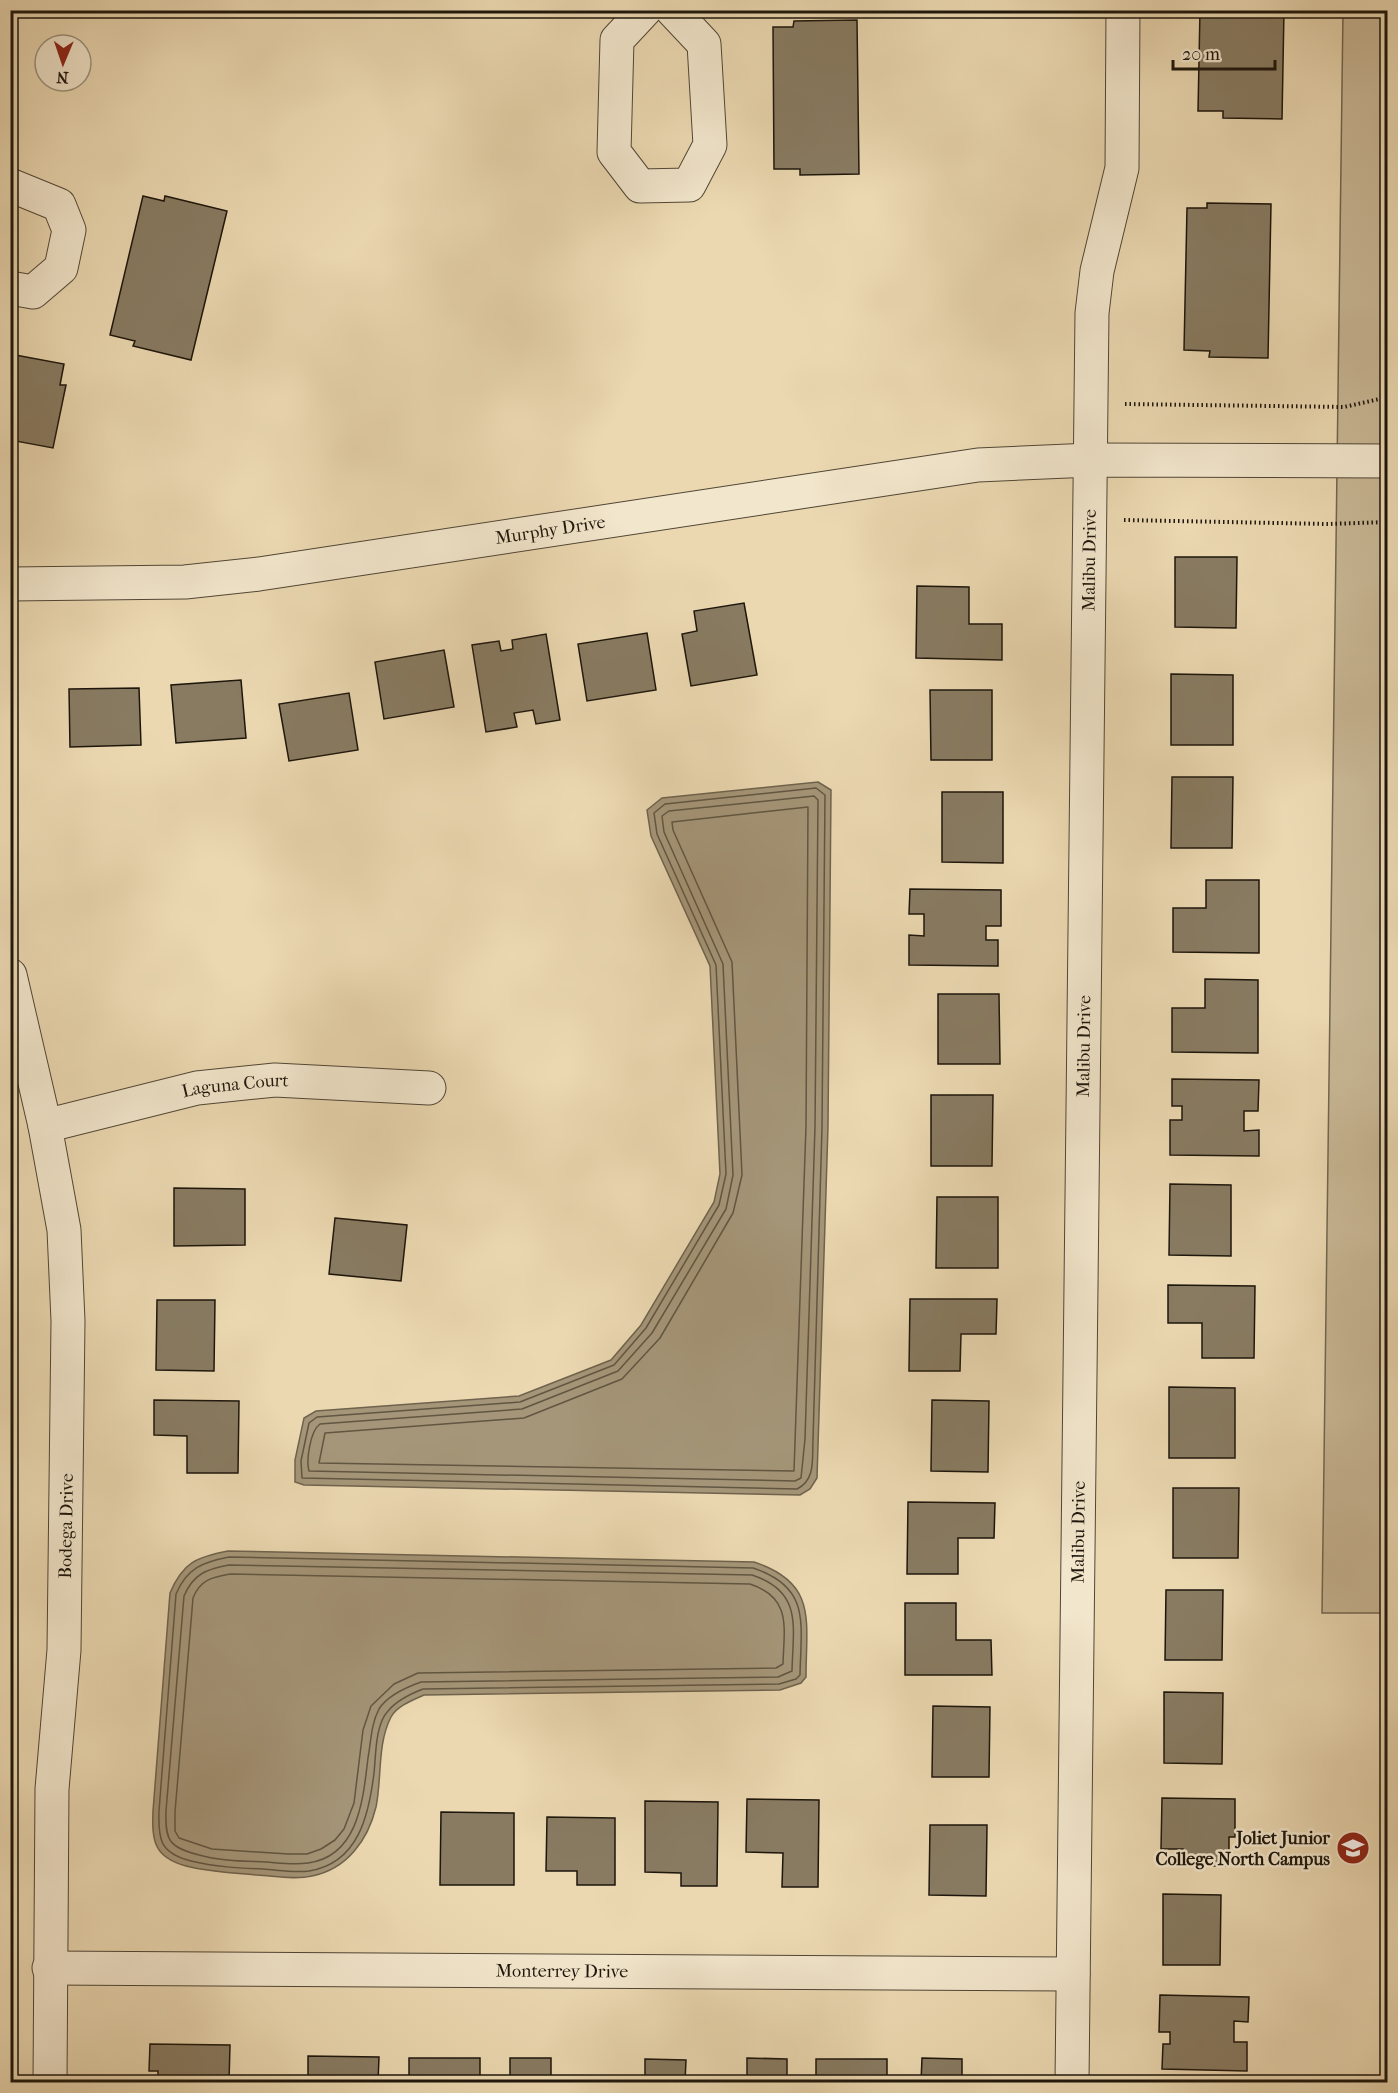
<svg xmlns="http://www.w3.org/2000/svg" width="1398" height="2093" font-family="'IM FELL French Canon',serif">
  <rect width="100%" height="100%" fill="#ebd8b1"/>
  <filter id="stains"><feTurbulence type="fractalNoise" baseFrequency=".00333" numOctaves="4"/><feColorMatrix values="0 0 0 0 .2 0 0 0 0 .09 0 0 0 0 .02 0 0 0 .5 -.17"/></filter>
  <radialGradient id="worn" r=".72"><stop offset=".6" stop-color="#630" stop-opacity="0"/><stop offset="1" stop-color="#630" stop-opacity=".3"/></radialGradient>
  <path fill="#c8b795" stroke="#726650" stroke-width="1.5" d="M1387 10 1388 1613H1322L1343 11Z
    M10 1715H16L11 1929H10Z"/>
  <path fill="#a59679" stroke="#6f634d" stroke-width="1.5" d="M818 782 831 790 828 1127 817 1478 810 1489 800 1495 304 1485 295 1482V1460L304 1418 316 1411 519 1396 611 1360 641 1325 714 1202 720 1174 710 966 651 836 647 810 662 798Z
    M228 1551 754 1562C818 1583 806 1621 806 1677L801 1683 780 1690 424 1695C413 1700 397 1706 391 1717 377 1744 382 1779 376 1807 368 1840 347 1869 312 1876 295 1880 275 1876 257 1875 233 1873 210 1872 186 1866 153 1857 152 1840 153 1811L170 1593C183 1562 197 1557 228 1551Z"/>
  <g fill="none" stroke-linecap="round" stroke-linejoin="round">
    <path stroke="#615642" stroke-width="1.5" d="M816 788 825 795 822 1127 813 1440C812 1458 816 1480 797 1489L302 1478 301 1461 309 1423 317 1417 520 1402 614 1365 646 1328 719 1205 726 1174 716 965 657 834 654 813 665 804Z
      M814 796 818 800 815 1127 805 1439 801 1478 795 1481 309 1471C306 1461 310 1431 320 1424L522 1409 618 1371 652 1333 726 1209 733 1175 723 964 664 832 662 816 669 811Z
      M808 807 806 1126 794 1471 319 1463 325 1433 524 1418 622 1379 660 1338 733 1213 742 1175 732 962 673 830 672 822Z
      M229 1557 753 1568C811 1587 801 1623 800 1675L796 1679 779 1684 423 1689C410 1694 397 1700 388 1711 375 1725 376 1755 374 1773 369 1814 359 1863 309 1871 294 1873 278 1870 263 1869 239 1868 215 1867 191 1861 160 1853 158 1840 159 1811L176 1594C187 1568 203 1562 229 1557Z
      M229 1565 752 1575C803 1592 793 1626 792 1671L778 1677 421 1682C407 1687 387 1696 379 1709 371 1724 371 1742 368 1758 363 1799 359 1856 308 1863 294 1865 280 1863 266 1862 244 1861 220 1861 199 1855 169 1847 165 1841 166 1811L184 1596C193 1574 207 1569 229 1565Z
      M230 1574 750 1584C792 1598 784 1627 783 1664L776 1668 418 1673 394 1684 371 1706 363 1730 354 1803 344 1829 335 1840 321 1849 307 1854H288L212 1849 179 1838 175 1831V1812L193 1598C200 1580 212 1577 230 1574Z"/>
  </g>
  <path fill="#887b62" stroke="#1d160c" stroke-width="1.5" d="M1200 10H1284L1282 119 1223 118V111H1198Z
    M857 20 859 174 800 175V169H774L773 27H793L794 21Z
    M143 196 164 201 165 196 227 211 191 360 133 346 135 341 110 335Z
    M1207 203 1271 204 1268 358 1209 357 1210 351 1184 350 1187 208H1207Z
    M10 354 64 364 60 385H66L53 448 10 440Z
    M1175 557H1237L1236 628 1175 627Z
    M917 586 969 587V624H1002V660L916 658Z
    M744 603 757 675 691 686 682 634 697 631 694 611Z
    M647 633 656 690 587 701 578 644Z
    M546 634 560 720 536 724 533 710 514 713 517 727 486 732 472 645 499 641 501 651 513 649 512 640Z
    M444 650 454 707 384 719 375 662Z
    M1171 674 1233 675V745H1171Z
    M241 680 246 738 176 743 171 685Z
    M139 688 141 745 70 747 69 689Z
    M930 690H992V760H931Z
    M349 693 358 750 289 761 279 704Z
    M1172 777H1233L1232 848H1171Z
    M942 792H1003V863L942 862Z
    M1206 880H1259V953L1173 952V908H1206Z
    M910 889 1001 890V926H986V940H998V966L909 965V935L924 936V914H909Z
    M1205 979 1258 980V1053L1172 1052V1008H1205Z
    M938 994H999L1000 1064H938Z
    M1172 1079 1259 1080 1258 1111H1244V1131L1259 1130V1156L1170 1155V1120H1182V1106H1172Z
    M931 1095H993L992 1166H931Z
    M1170 1184 1231 1185V1256L1169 1255Z
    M174 1188 245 1189V1245L174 1246Z
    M937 1197H998V1268H936Z
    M335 1218 407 1225 401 1281 329 1274Z
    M1168 1285 1255 1286 1254 1358H1202V1323H1168Z
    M910 1299H997L996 1334H961L960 1371H909Z
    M157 1300H215L214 1371 156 1370Z
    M1169 1387 1235 1388V1458H1169Z
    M154 1400 239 1401 238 1473H187V1436L154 1435Z
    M932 1400 989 1401 988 1472 931 1471Z
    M1173 1488H1239L1238 1558H1173Z
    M908 1502 995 1503 994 1538H958V1574H907Z
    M1166 1590H1223L1222 1660H1165Z
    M905 1603H956V1640H991L992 1675H905Z
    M1164 1692 1223 1693 1222 1764 1164 1763Z
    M933 1706 990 1707 989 1777H932Z
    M1162 1798 1235 1799V1837H1229V1866H1183V1849H1161Z
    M747 1799 819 1800 818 1887H782L783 1853 746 1852Z
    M645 1801 718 1802 717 1886H681V1873L645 1872Z
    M441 1812 514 1813V1885H440Z
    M547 1817 615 1818V1885H577V1871H546Z
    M930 1825H987L986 1896 929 1895Z
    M1163 1894 1221 1895 1220 1965H1163Z
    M1160 1995 1249 1997 1248 2022 1234 2021V2042H1247V2071L1162 2069 1163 2044H1170V2032H1159Z
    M150 2044 230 2045 229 2082H158V2071H149Z
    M308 2056 379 2057 378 2082H308Z
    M409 2058H480V2082H409Z
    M510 2058H551V2082H510Z
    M747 2058 787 2059V2082H747Z
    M922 2058 962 2059V2082H921Z
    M645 2059 686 2060 685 2082H645Z
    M816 2059H887V2082H816Z"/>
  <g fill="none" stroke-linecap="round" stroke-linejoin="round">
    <defs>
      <g id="minor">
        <path d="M645 10 617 40 614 152 640 186 689 185 710 145 704 44 672 10"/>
        <path d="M10 185 59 205 69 230 61 268 33 292 10 288"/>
        <path id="s1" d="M10 584 185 582 259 574 978 465 1091 460 1388 461"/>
        <path d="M10 975 45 1126 64 1230 68 1321 64 1650 52 1789 50 2082"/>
        <path id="s2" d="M45 1126 197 1088 275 1080 429 1088"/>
        <path id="s3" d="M49 1968 1073 1974"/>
        <path id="s4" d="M1072 2082 1092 313 1097 271 1122 168 1123 10"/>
      </g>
    </defs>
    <use href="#minor" stroke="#504635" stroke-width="35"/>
    <path stroke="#1d160c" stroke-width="4" stroke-dasharray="1.5 3" stroke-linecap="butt" d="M1125 404 1344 407 1388 397
      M1124 520 1328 524 1388 522"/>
    <use href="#minor" stroke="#f2e6cc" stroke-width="33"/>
  </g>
  <defs>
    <symbol id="university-disc" viewBox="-11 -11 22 22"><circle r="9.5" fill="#8f2418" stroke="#f2e6cc"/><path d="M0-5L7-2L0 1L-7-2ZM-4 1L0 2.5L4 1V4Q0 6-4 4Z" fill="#fff"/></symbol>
  </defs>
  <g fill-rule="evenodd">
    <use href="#university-disc" x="1334" y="1829" width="38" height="38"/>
  </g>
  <g text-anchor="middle" stroke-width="5" stroke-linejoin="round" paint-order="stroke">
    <g font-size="18" fill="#1d160c" stroke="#f2e6cc">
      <text dy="6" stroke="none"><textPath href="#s1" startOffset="544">Murphy Drive</textPath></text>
      <text dy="6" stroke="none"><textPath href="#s4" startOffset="1522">Malibu Drive</textPath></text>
      <text dy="6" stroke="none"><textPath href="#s4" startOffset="1036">Malibu Drive</textPath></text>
      <text dy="6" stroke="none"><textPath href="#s2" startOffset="195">Laguna Court</textPath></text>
      <text transform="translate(66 1526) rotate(-89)" y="6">Bodega Drive</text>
      <text dy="6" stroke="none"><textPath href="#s4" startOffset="550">Malibu Drive</textPath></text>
      <text dy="6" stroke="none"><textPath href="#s3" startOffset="513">Monterrey Drive</textPath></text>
    </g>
    <g font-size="18" font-weight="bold" fill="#1d160c" stroke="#f2e6cc" text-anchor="end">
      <text x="1330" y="1844">Joliet Junior<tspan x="1330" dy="21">College North Campus</tspan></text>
    </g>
  </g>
  <rect width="1398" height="2093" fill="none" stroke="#ebd8b1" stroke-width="36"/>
  <rect x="12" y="12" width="1374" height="2069" fill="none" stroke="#1d160c" stroke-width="3"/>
  <rect x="18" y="18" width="1362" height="2057" fill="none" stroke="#1d160c" stroke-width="1.5"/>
  <g transform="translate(63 63) rotate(182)"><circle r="28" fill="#f2e6cc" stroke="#9d937f" stroke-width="1.5"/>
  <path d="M0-4.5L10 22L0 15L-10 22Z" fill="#8f2418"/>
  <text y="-9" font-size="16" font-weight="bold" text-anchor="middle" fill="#1d160c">N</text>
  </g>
  <path d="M1173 60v9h102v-9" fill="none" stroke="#1d160c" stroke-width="3"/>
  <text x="1182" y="60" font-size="18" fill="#1d160c" stroke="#f2e6cc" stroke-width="4.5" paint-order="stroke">20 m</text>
  <rect width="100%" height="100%" filter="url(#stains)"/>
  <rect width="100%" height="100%" fill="url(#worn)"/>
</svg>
